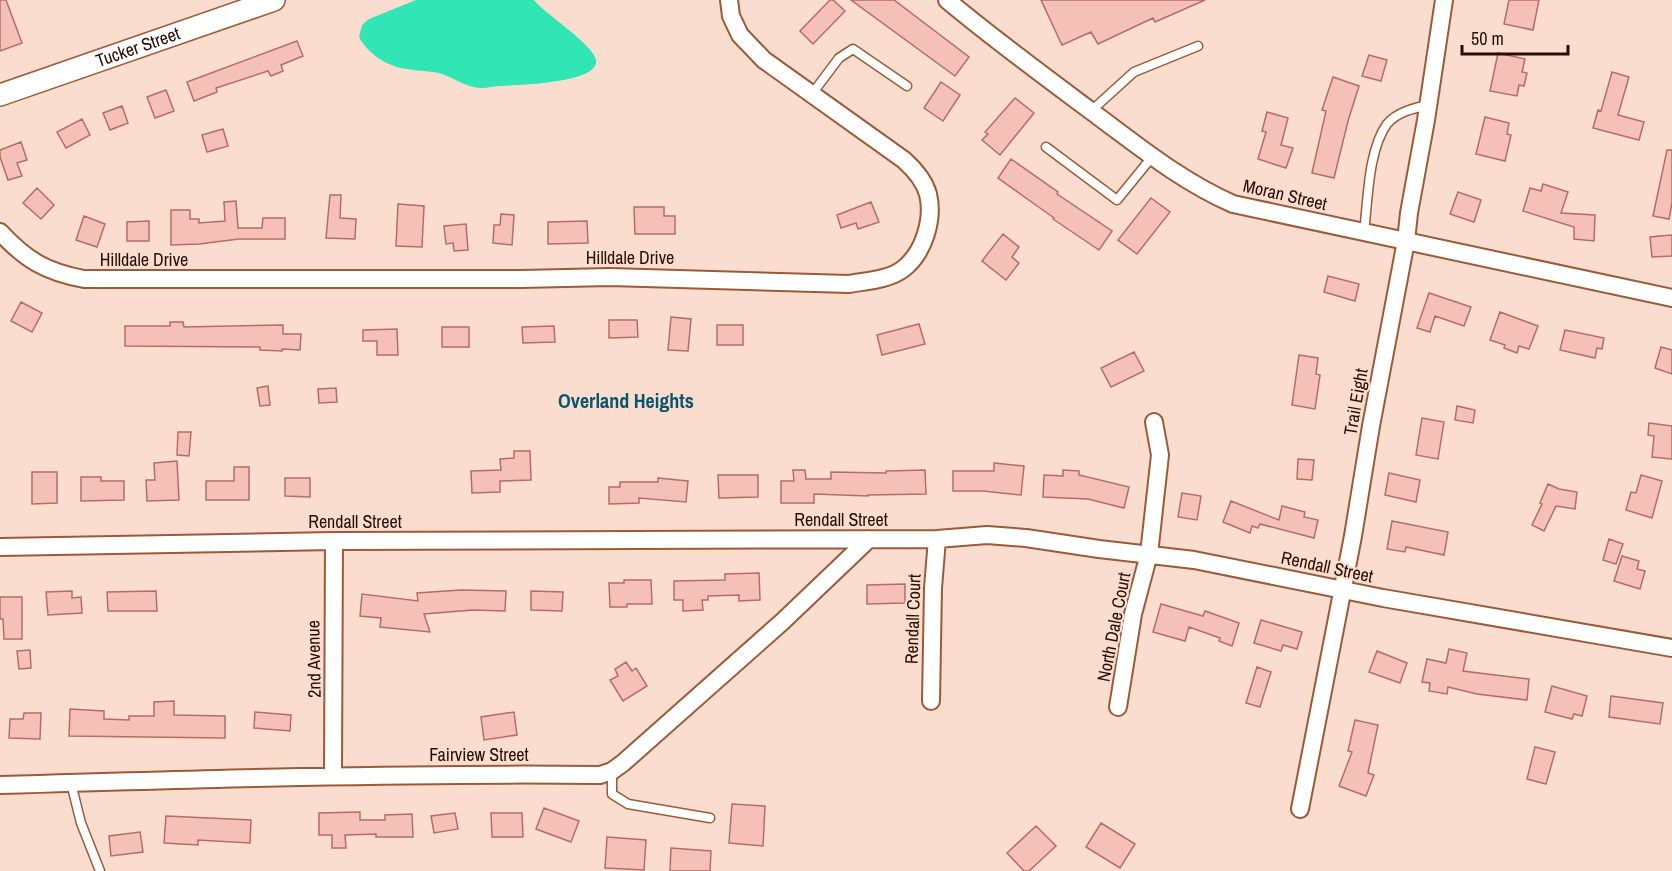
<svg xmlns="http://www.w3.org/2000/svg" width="1672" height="871" font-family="'Archivo Narrow',sans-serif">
  <rect width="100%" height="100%" fill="#faddce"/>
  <path fill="#31e5b4" d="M416 0H534C546 15 593 44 596 60 600 84 514 85 500 86 494 86 488 88 482 88 466 88 453 77 439 73 428 71 417 71 407 69 388 67 368 54 359 37L362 25 369 19Z"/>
  <path fill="#f5c0b8" stroke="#b66d62" stroke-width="1.5" d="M0 0H6L22 43 0 51Z
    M830 0H833L845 11 813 44 800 31Z
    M851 0H894L969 57 955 76Z
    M1041 0H1205L1155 22 1153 18 1098 44 1091 32 1062 45Z
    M1509 0H1539L1533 30 1504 24Z
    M297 41 303 56 281 65 283 71 271 76 268 71 216 88 217 92 194 101 187 82Z
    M1498 53 1525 59 1522 72 1527 73 1524 86 1519 85 1517 96 1490 91Z
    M1369 55 1387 60 1381 81 1362 76Z
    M1612 72 1629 77 1618 115 1644 122 1639 140 1593 128 1598 110 1601 111Z
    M1333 77 1359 86 1348 121 1334 178 1312 173 1326 111 1322 110Z
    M941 82 960 95 943 121 924 108Z
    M166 90 174 111 155 118 147 97Z
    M1015 98 1034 113 1000 155 982 140 988 134 985 132Z
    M122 106 128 123 110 130 103 113Z
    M1267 112 1288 118 1281 145 1293 148 1286 168 1258 159 1266 132 1262 131Z
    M1485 117 1509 123 1507 134 1511 135 1505 161 1476 154Z
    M82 119 90 135 66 148 57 132Z
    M223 129 228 146 207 152 202 135Z
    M21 142 27 160 17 163 22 176 8 180 0 157V150Z
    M1667 150H1672V203L1669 219 1653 216Z
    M1011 159 1058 192 1057 194 1112 231 1099 250 1053 219 1054 218 998 178Z
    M1543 184 1568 192 1561 213 1595 215 1594 241 1574 239V227L1523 211 1530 188 1541 191Z
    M37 188 54 205 41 219 23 203Z
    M1458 192 1481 200 1474 222 1450 214Z
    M330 195H341L340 218 356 219 355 239 326 238Z
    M1151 198 1170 212 1137 254 1118 240Z
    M236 201 238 228H262L263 218H285V239H239L199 244 171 245V210H190V219H199V223L225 221 224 202Z
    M871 202 879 222 858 229 856 223 841 228 837 215Z
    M398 204 424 206 422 247 396 246Z
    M634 207H664V216H675V234H635Z
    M501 214 514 215 512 245 493 243 494 225H500Z
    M84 216 105 224 97 247 76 240Z
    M149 221V241H127V222Z
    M587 221 588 243 548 244V222Z
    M466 224 468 250 454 251 453 243 446 244 444 226Z
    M1003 234 1019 247 1012 257 1019 263 1006 280 982 261Z
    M1672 235V256L1652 257 1650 237Z
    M1328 276 1359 284 1355 301 1324 292Z
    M1429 293 1471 307 1464 326 1435 316 1430 332 1417 328Z
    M21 302 42 313 32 332 11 321Z
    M1500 312 1538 326 1529 349 1519 346 1517 353 1504 348 1505 345 1490 340Z
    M671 317 691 319 688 351 668 350Z
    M609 320H637L638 337 609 338Z
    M170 322H183L184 327 283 325V334H301L300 350 282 349V351L260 350V347L125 346V326H170Z
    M919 324 925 344 882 355 877 335Z
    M717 325H743V345H717Z
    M554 326 555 342 523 343 522 327Z
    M442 327H469V347H442Z
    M397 329 398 355H377V341H363V330Z
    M1565 330 1604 338 1602 349 1597 348 1595 358 1560 350Z
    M1661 347 1672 350V374L1655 368Z
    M1134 352 1144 371 1111 387 1101 368Z
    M1299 355 1318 358 1316 374 1320 375 1315 409 1292 405Z
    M268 386 270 405 260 406 257 388Z
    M336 388 337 402 319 403 318 389Z
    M1457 406 1475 410 1473 423 1455 420Z
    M1422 418 1444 422 1438 459 1416 455Z
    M1649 423 1672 426V459L1652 457 1654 436 1648 435Z
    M178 432H191L189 456 177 455Z
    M514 451H530L531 480 500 481V492L472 493 471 471 501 470 500 459 514 458Z
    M1298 459 1314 460 1312 480 1297 479Z
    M177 461 179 500 147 501 146 480H155L154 463Z
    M994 463 1024 466 1021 495 983 491H953V471H994Z
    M234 467H249V500H206V481H234Z
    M793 470H805L806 479H831V472L886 473V471L925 470 926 494 868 495V496L814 494V503H781V481H794Z
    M1063 470 1079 471V475L1129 487 1124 508 1088 499 1043 497 1044 475 1063 476Z
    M32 472H57V503L32 504Z
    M1389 473 1420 480 1416 502 1385 495Z
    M718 475H758V497L719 498Z
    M1641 475 1662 481 1652 518 1626 510 1631 492 1636 493Z
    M81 477H101V481H124V500L81 501Z
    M285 478H310V497L285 496Z
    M658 478 688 481 686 502 639 498V503L609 504V487H620V482H658Z
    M1548 484 1559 489 1577 492 1575 509 1556 506 1544 531 1532 525 1542 504 1540 503Z
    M1182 493 1201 496 1197 520 1178 517Z
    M1231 501 1279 520 1282 506 1305 512 1304 517 1318 520 1314 538 1260 524 1258 528 1252 526 1250 533 1223 522Z
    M1392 521 1448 532 1444 555 1406 547 1405 552 1387 549Z
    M1609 539 1623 544 1616 564 1603 560Z
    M1622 556 1639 561 1637 569 1645 571 1640 589 1614 581Z
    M759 573 760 600 739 601V595L708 596V600H702L703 610 683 611V600H674V581L725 580V574Z
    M624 580H651L652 604H627V607H610L609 583H624Z
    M905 584V603L867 604V585Z
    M461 590 506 591 505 611 473 610 424 614 430 632 380 627 381 618 360 616 362 594 418 601 417 593Z
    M72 591V598L81 597 82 613 48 615 46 592Z
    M156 591 157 611H108L107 592Z
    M531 591 563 592 562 611 531 610Z
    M0 597H22V639H4L3 619H0Z
    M1161 604 1203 616 1205 611 1239 623 1232 646 1219 641 1220 638 1189 627 1185 641 1153 632Z
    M1261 620 1302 632 1297 649 1283 645 1281 651 1254 643Z
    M1449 649 1467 653 1463 671 1529 679 1527 700 1477 694 1448 687 1447 694 1429 691 1430 683 1422 682 1427 659 1446 663Z
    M30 650 31 668 19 669 17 651Z
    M1377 651 1407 663 1400 683 1369 672Z
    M626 662 632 671 636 668 647 686 623 701 610 680 618 676 615 669Z
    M1257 667 1271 672 1260 707 1246 703Z
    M1552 686 1587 696 1582 716 1574 714 1572 719 1545 712Z
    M1611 696 1663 703 1660 724 1609 717Z
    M174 701V715L225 716V738L69 736 70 709 104 711V719L129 720V716H154V702Z
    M255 712 291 715 290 731 254 728Z
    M514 712 517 735 484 740 481 717Z
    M24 713H41L40 739 9 738 10 719H23Z
    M1355 720 1378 725 1368 773 1374 775 1366 796 1339 786 1352 752 1348 751Z
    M1535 747 1555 752 1546 784 1527 779Z
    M732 804 765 806 763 846 729 843Z
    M544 808 579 821 571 842 536 829Z
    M360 812V820H385V815L412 814 413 837H376V834L345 835 346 848H332V835H319V813Z
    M455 813 458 829 434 833 431 816Z
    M491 813H522L523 837H492Z
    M166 816 251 820 250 843 198 840V845L164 843Z
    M1101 823 1135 844 1120 868 1086 847Z
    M1036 826 1056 846 1029 871H1024L1007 853Z
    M140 832 143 852 111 856 109 836Z
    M607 837 646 840 644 870 605 868Z
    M671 848 711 851 710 871H670Z"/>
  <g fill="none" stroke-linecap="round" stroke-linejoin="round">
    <defs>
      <path id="service" d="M812 94 839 58 853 49 907 86
        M1091 111 1134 72 1198 46
        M1046 147 1117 200 1152 157
        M1364 232C1368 201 1368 150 1387 124 1397 112 1414 108 1429 105
        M612 771V794L628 804 710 818
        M71 783 81 823 100 871"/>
      <path id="minor" d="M947 0C996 41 1048 79 1099 117 1142 149 1183 182 1233 204L1672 298
        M0 232C26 260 46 272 84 279H521L610 277 849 284C865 281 889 280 903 269 924 253 934 219 928 194 924 180 914 169 904 160L764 60 740 35 731 16 729 0
        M0 547 334 541 937 539 987 535 1026 538 1099 549 1194 560 1383 598 1672 648
        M931 701 933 588 937 539
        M1118 707 1133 614 1149 554 1160 455 1154 422
        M333 776 334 541
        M0 785C200 779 400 773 600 775L612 771 623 763 782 622 869 539
        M1300 809 1353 536 1371 426 1406 241 1409 213 1426 120 1444 0"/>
      <g id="tertiary">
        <path id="s1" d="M0 95 274 0"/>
      </g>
    </defs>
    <use href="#service" stroke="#9a5b38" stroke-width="11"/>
    <use href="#minor" stroke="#9a5b38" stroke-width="20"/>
    <use href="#tertiary" stroke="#9a5b38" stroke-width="24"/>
    <use href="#service" stroke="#fff" stroke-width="8"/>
    <use href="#minor" stroke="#fff" stroke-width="16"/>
    <use href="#tertiary" stroke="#fff" stroke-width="21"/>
  </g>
  <g text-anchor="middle" stroke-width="4.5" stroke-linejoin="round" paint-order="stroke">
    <g font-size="18" fill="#260e02" stroke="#faddce">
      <text dy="6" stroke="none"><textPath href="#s1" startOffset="146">Tucker Street</textPath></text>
      <text transform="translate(1285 195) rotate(13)" y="6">Moran Street</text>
      <text x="630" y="264">Hilldale Drive</text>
      <text x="144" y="266">Hilldale Drive</text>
      <text transform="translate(1356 402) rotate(-80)" y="6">Trail Eight</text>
      <text x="841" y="526">Rendall Street</text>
      <text x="355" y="528">Rendall Street</text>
      <text transform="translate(1327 567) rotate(12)" y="6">Rendall Street</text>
      <text transform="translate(913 619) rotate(-88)" y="6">Rendall Court</text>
      <text transform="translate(1114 627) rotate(-79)" y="6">North Dale Court</text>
      <text transform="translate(314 659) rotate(-91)" y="6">2nd Avenue</text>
      <text x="479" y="761">Fairview Street</text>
    </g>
    <g font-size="20" font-weight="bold" fill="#085570" stroke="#faddce">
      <text x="626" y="408">Overland Heights</text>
    </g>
  </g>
  <path d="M1462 45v9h106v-9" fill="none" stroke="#260e02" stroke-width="3"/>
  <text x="1471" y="45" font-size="18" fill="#260e02" stroke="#faddce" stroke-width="4.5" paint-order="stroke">50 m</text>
</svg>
